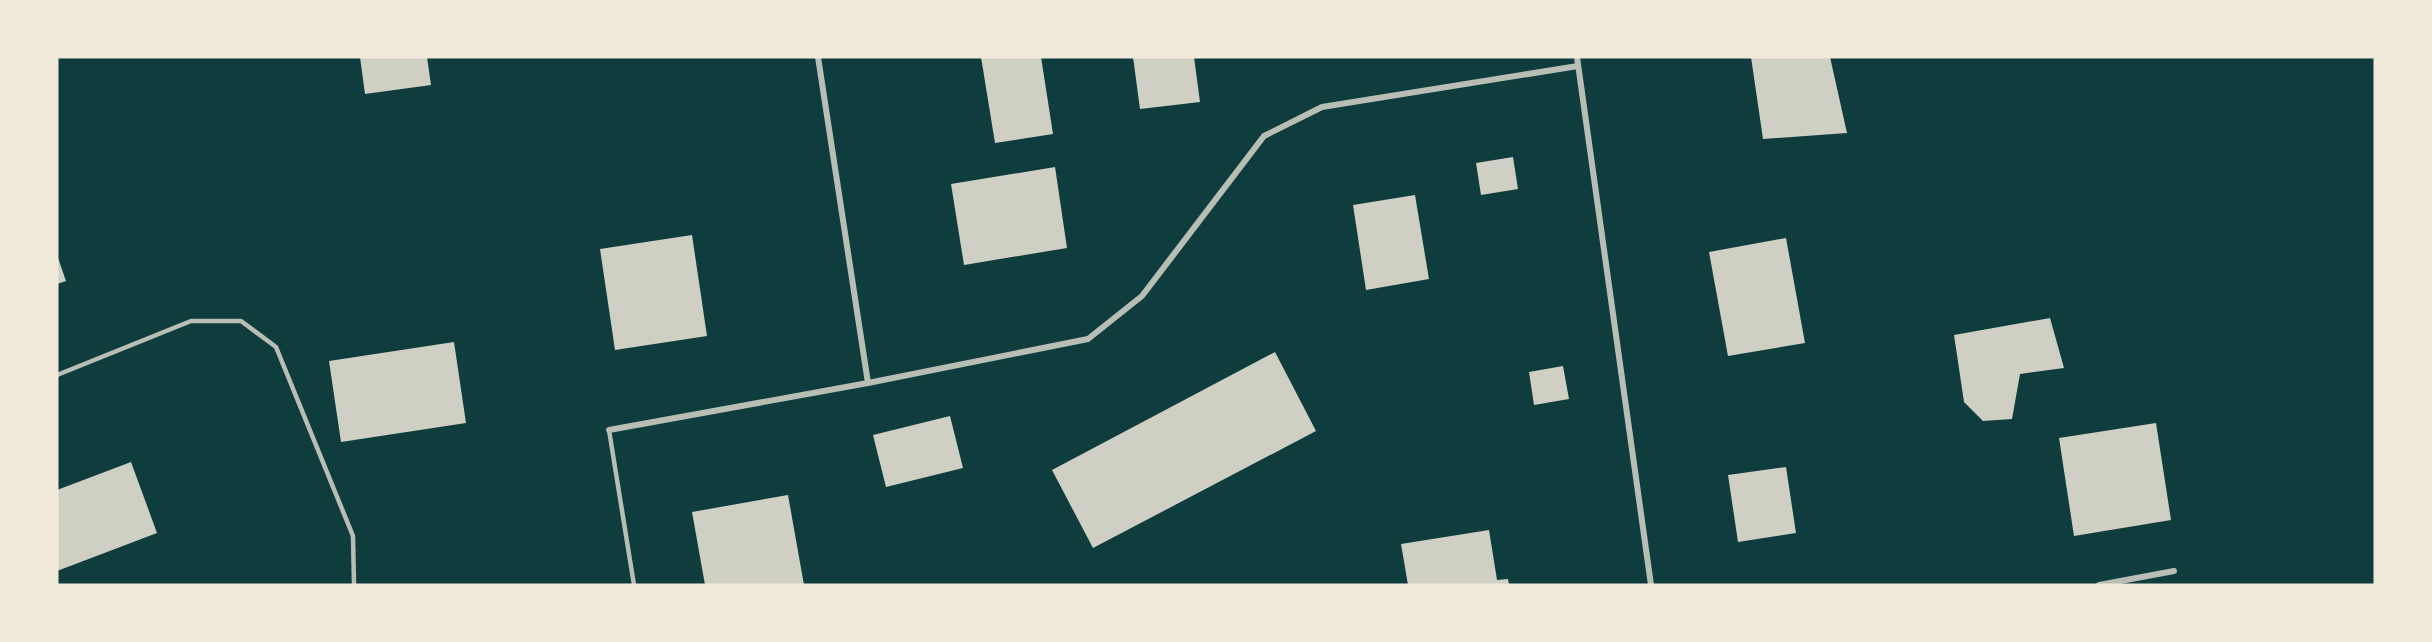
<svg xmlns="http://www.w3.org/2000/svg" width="2432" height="642" font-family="'Golos Text',sans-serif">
  <rect width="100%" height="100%" fill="#0f3d3e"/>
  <path fill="#cfcfc3" d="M360 57H427L431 85 365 94Z
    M981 57H1041L1053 134 995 143Z
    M1133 57H1194L1200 102 1140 109Z
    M1751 57H1830L1847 133 1763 139Z
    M1513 157 1518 189 1481 195 1476 163Z
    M1055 167 1067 248 964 265 951 184Z
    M1415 195 1429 279 1366 290 1353 205Z
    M692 235 707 336 615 350 600 249Z
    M1786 238 1805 343 1728 356 1709 252Z
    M57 255 66 281 57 284Z
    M2050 318 2064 368 2020 374 2012 419 1983 421 1964 402 1954 335Z
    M454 342 466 423 341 442 329 361Z
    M1275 352 1316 431 1093 548 1052 470Z
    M1563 366 1569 399 1534 405 1529 372Z
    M950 416 963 468 886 487 873 435Z
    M2156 423 2171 520 2074 536 2059 438Z
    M131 462 157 533 57 571V490Z
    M1786 467 1796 533 1738 542 1728 475Z
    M788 495 804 585H705L692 512Z
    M1489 530 1497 580 1508 579 1509 585H1408L1401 544Z"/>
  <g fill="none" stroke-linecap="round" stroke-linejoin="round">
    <path stroke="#b8beb3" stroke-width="4.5" d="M57 375 191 321H241L276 347 353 536 354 585
      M609 430 634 585"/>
    <path stroke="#b8beb3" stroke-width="6" d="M818 57 868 383
      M1577 57 1651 585
      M609 430 868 383 1088 339 1142 296 1264 136 1322 107 1578 66
      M2099 585 2174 571"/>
  </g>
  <rect width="2432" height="642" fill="none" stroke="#f1e9da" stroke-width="117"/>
</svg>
